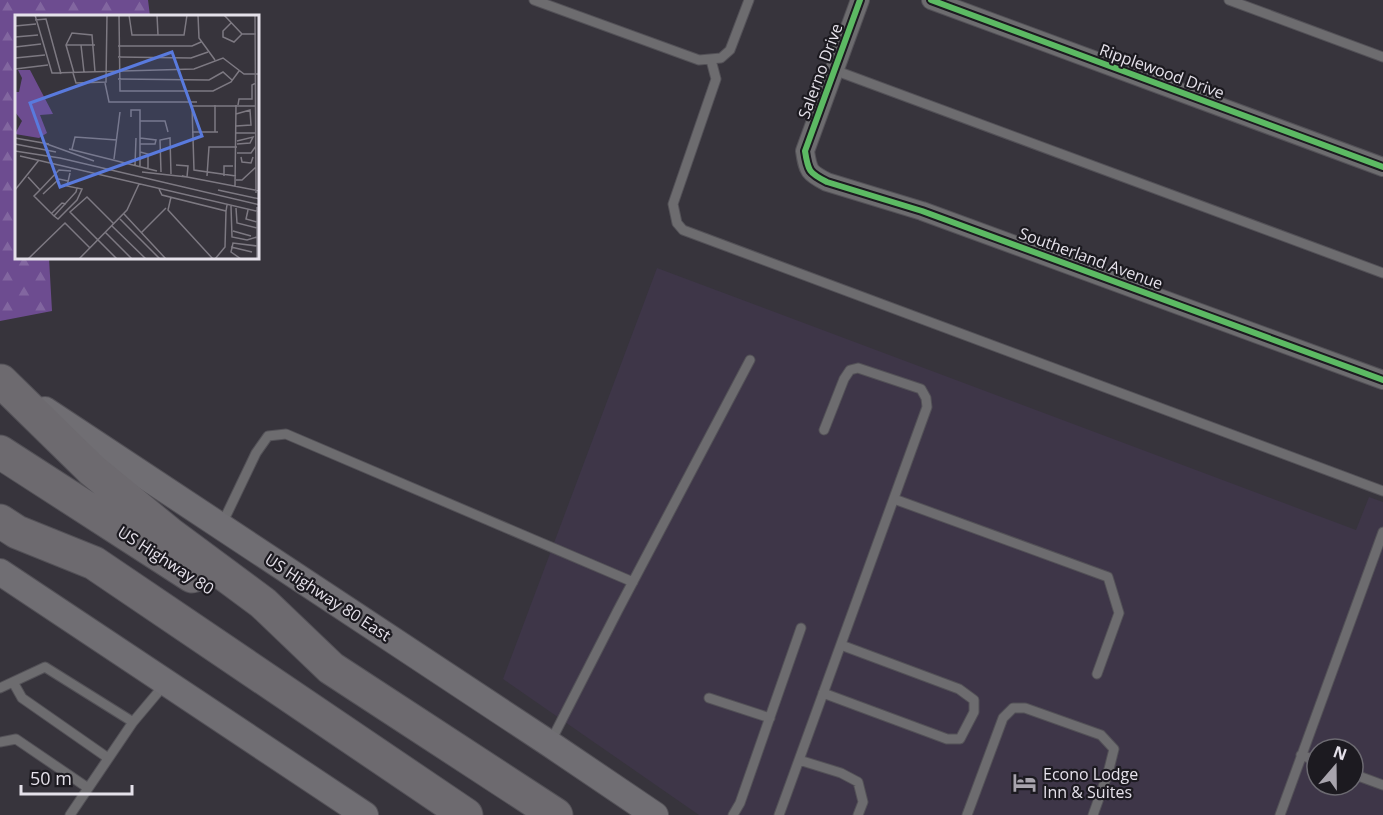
<svg xmlns="http://www.w3.org/2000/svg" width="1383" height="815" font-family="'Open Sans',sans-serif">
  <defs>
    <pattern id="forest-firs" width="22" height="20" patternUnits="userSpaceOnUse" patternTransform="scale(1.5)"><rect width="22" height="20" fill="#6d4c90"/><path d="M5 1l3.5 6h-7zM16 11l3.5 6h-7z" fill="#8266a0"/></pattern>
  </defs>
  <rect width="100%" height="100%" fill="#37343c"/>
  <path fill="#3e3648" fill-rule="evenodd" d="M657 268 1356 530 1369 497 1383 502V815H699L503 679ZM1317 749H1353V785H1317Z"/>
  <path fill="url(#forest-firs)" d="M0 0H148L150 16H16V258H49L52 311 0 321Z"/>
  <g fill="none" stroke-linecap="round" stroke-linejoin="round">
    <defs>
      <path id="service" d="M534 0 699 60 721 58 730 50 749 0
        M1229 0 1383 57
        M711 60 716 79 673 204 677 223 683 230 1383 491
        M834 70 1383 273
        M894 499 1108 577 1119 613 1097 674
        M222 524 256 453 268 436 286 434 633 582
        M13 682 22 698 108 758
        M0 688 45 667 133 722 165 684
        M823 693 947 739H960L974 712V700L959 689 841 645
        M709 698 770 718
        M551 741 618 610 750 360
        M0 742 16 739 88 788
        M1301 755 1317 761
        M799 760 841 773 858 782 863 802 858 815
        M1353 774 1383 785
        M70 815 133 722
        M733 815 740 803 801 628
        M779 815 927 407 926 398 921 389 858 368 850 370 844 379 824 430
        M967 815 1003 718 1013 708H1025L1101 735 1114 749 1108 773 1093 815
        M1280 815 1383 532"/>
      <path id="minor" d="M860 0 805 151C808 171 809 173 827 182L922 211 1383 380
        M931 0 1383 167"/>
      <path id="secondary" d="M45 410 550 744 655 815
        M0 572 365 815"/>
      <path id="motorway" d="M1 381 92 470 170 534 263 603 331 668 556 815
        M0 452 192 576
        M0 521 17 532 94 563 466 815"/>
    </defs>
    <use href="#service" stroke="#535157" stroke-width="11"/>
    <use href="#minor" stroke="#535157" stroke-width="20"/>
    <use href="#secondary" stroke="#535157" stroke-width="28"/>
    <use href="#motorway" stroke="#535157" stroke-width="35"/>
    <use href="#service" stroke="#6d6c6f" stroke-width="9"/>
    <use href="#minor" stroke="#6d6c6f" stroke-width="18"/>
    <use href="#secondary" stroke="#706e73" stroke-width="26"/>
    <use href="#motorway" stroke="#6d6a6f" stroke-width="33"/>
    <defs>
      <path id="cycleway" d="M860 0 805 151C808 171 809 173 827 182L922 211 1383 380
        M931 0 1383 167"/>
    </defs>
    <use href="#cycleway" stroke="#1c1a20" stroke-width="10"/>
    <use href="#cycleway" stroke="#5cba63" stroke-width="6"/>
  </g>
  <defs>
    <symbol id="hotel-bare" viewBox="-9 -9 18 18"><path d="M-6-4.5h1.5V1H6V5H4.5V3h-9V5H-6ZM-4 0a1.8 1.8 0 1 1 3.6 0ZM.5 0V-2.5h3Q6-2.5 6 0Z" fill="#a8a4ad" stroke="#1c1a20" stroke-width="2.5" paint-order="stroke"/></symbol>
  </defs>
  <g fill-rule="evenodd">
    <use href="#hotel-bare" x="1008" y="766" width="33" height="33"/>
  </g>
  <g text-anchor="middle" stroke-width="4.5" stroke-linejoin="round" paint-order="stroke">
    <g font-size="16" fill="#e5e1ea" stroke="#1c1a20">
      <text transform="translate(820 71) rotate(-70)" y="6">Salerno Drive</text>
      <text transform="translate(1162 71) rotate(20)" y="6">Ripplewood Drive</text>
      <text transform="translate(1091 258) rotate(20)" y="6">Southerland Avenue</text>
      <text transform="translate(166 560) rotate(33)" y="6">US Highway 80</text>
      <text transform="translate(328 597) rotate(33)" y="6">US Highway 80 East</text>
    </g>
    <g font-size="16" fill="#e5e1ea" stroke="#1c1a20" text-anchor="start">
      <text x="1043" y="780">Econo Lodge<tspan x="1043" dy="18">Inn &amp; Suites</tspan></text>
    </g>
  </g>
  <g transform="translate(15 15)">
    <rect width="244" height="244" fill="#37343c"/>
    <path d="M3 55H15L38 99 25 100 32 118 24 123 0 119 7 106 0 97V77H4L7 63Z" fill="#6d4c90"/>
    <path fill="none" stroke="#7d7982" stroke-width="1.5" d="M20 0 37 58 179 54 208 43 229 59H244M104 0 105 76H198L216 67 224 56M114 0 117 20H169L172 0M142 0 143 20M183 0 184 23 200 45M209 0 227 19H241M240 0 241 178M20 5 31 4 46 59M216 8 208 16V22L219 27 227 19M0 11 21 9M0 22 23 20M51 30H80M66 30 69 57M103 31H177L186 27M0 32 26 29M103 42 176 43 193 37M0 43 30 40M0 54 33 50M58 58 61 68 91 67 92 0M59 58 51 30 57 18 77 20 80 57M103 64 194 65 208 57 217 65M90 68 94 87H182M223 90 224 84H237V70L241 68M221 99 235 95 236 110 221 111M116 102V95H125V151M125 106H150L153 117M177 117H203M200 117V90M220 118H241M0 123 34 129M125 123 141 125 140 129H125M222 126 238 122 235 128 222 129M29 128 79 146M0 129 41 137M54 134 142 156M57 134 60 122 102 125M0 136 45 143 245 190M125 137 133 139V153M222 138H236L241 131M5 141 245 197M226 142 227 147 236 148 238 142M99 144 105 97M120 150 121 123M161 150 173 151 172 162M127 157 172 162M146 157 145 125 155 123 156 159M167 161 245 176M192 161 194 132H222M209 161V151H218M221 161 179 155 177 91H241M13 162 25 175 44 155 56 156M221 165H227L241 152M220 171 221 90M144 174 147 180 211 196 212 190M0 175 24 145M25 175 19 181 39 201 61 177 62 173 52 171 55 158M203 175 245 184M28 179 44 164 53 166M156 182 153 195 198 244M216 191 217 222 232 225 242 222M242 192V244M221 193 222 208 242 213M233 195 231 204 242 207M36 199 47 188 51 189M109 199 151 244M39 201 43 204 62 185 67 174 62 173M105 204 145 244M99 209 72 182 55 197 102 244M97 211 131 244M218 216 236 221M90 217 117 244M126 218 151 193M216 232 237 237M13 244 50 208 75 233M64 244 112 195 124 169M200 244 210 232 211 196M226 244 216 237 218 228 242 231"/>
    <path fill="#597add" fill-opacity="0.15" stroke="#597add" stroke-width="3" d="M157 37 187 121 45 172 15 88Z"/>
    <rect width="244" height="244" fill="none" stroke="#e5e1ea" stroke-width="3"/>
  </g>
  <g transform="translate(1335 767) rotate(20)"><circle r="28" fill="#1c1a20" stroke="#6c6a71" stroke-width="1.5"/>
  <path d="M0-4.5L10 22L0 15L-10 22Z" fill="#a8a4ad"/>
  <text y="-9" font-size="16" font-weight="bold" text-anchor="middle" fill="#e5e1ea">N</text>
  </g>
  <path d="M21 785v9h111v-9" fill="none" stroke="#e5e1ea" stroke-width="3"/>
  <text x="30" y="785" font-size="18" fill="#e5e1ea" stroke="#1c1a20" stroke-width="4.5" paint-order="stroke">50 m</text>
</svg>
